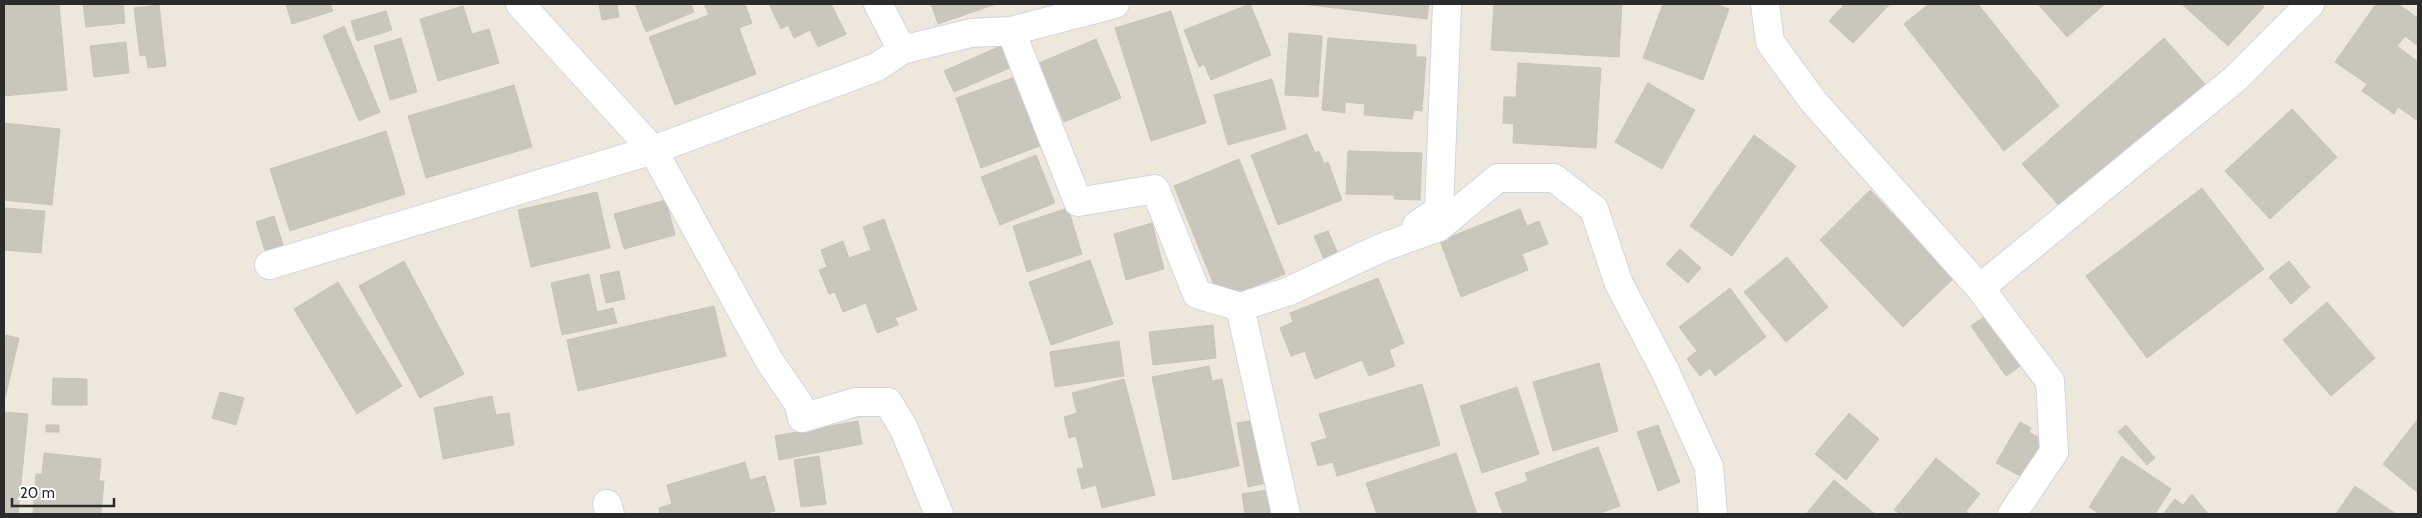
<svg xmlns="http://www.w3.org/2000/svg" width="2422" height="518" font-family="Cabin,sans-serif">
  <rect width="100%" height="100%" fill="#eee8dc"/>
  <path fill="#c9c6bb" stroke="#cac4b6" d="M4 4H59L67 90 4 96Z
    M83 4H123L125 23 86 27Z
    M286 4H330L333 11 292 24Z
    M599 4H617L619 17 602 20Z
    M635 4H691L694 12 646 32Z
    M704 4H745L752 23 739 28 756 74 675 105 649 37 709 15Z
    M769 4H831L846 34 818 47 810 30 794 38 788 25 781 29Z
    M931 4H996L938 24Z
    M1250 4 1271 55 1211 80 1204 64 1199 67 1184 30Z
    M1302 4H1429L1427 19Z
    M1494 4H1622L1619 57 1491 50Z
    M1663 4H1715L1729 9 1703 80 1643 58Z
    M1845 4H1890L1853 43 1829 21Z
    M1929 4H1978L2059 106 2004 151 1904 24Z
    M2038 4H2105L2067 37Z
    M2182 4H2261L2264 7 2228 46Z
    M2376 4H2398L2418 18V46L2405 36 2397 46 2418 62V121L2398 107 2394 114 2362 91 2367 84 2335 62Z
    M159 5 166 66 148 68 146 55 140 56 134 8Z
    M463 6 472 34 489 29 499 63 438 81 420 19Z
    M386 11 392 30 357 41 351 21Z
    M1171 11 1206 123 1151 141 1115 28Z
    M344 26 380 112 359 121 323 36Z
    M1289 33 1322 36 1318 97 1285 95Z
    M401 38 417 92 390 100 374 46Z
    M1328 38 1416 45V57H1426L1422 111 1414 110 1412 119 1364 115 1365 104 1345 102V113L1322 110Z
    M2164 38 2205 84 2063 210 2022 164Z
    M1096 39 1121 98 1064 122 1039 63Z
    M126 42 129 73 94 77 90 46Z
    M1003 45 1012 67 954 92 944 71Z
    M1518 63 1601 68 1596 148 1513 143 1514 124 1503 123 1504 97H1516Z
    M1015 77 1040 146 981 168 956 98Z
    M1272 79 1286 129 1228 145 1214 95Z
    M1648 83 1695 110 1662 169 1615 142Z
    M514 85 532 147 426 178 408 116Z
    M2292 109 2337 157 2270 219 2225 171Z
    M4 123 60 129 52 205 4 200Z
    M386 131 405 194 290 231 270 169Z
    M1307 134 1315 153 1319 151 1324 164 1328 162 1342 200 1278 225 1251 155Z
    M1754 135 1796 166 1732 256 1690 226Z
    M1348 151 1422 153 1420 200 1394 199V195L1346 194Z
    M1036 155 1055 203 1000 225 981 177Z
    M1239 159 1285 274 1220 300 1174 186Z
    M2202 188 2264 269 2147 358 2086 276Z
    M1870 190 1954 278 1903 327 1820 240Z
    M597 192 610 248 531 267 518 210Z
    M666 200 675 235 624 249 614 214Z
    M4 208 45 211 41 253 4 250Z
    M1068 208 1082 254 1027 272 1013 226Z
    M1520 209 1527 226 1539 221 1548 244 1522 254 1528 270 1461 297 1440 241Z
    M274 216 285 251 267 257 256 222Z
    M884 219 917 310 895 318 898 325 877 333 866 303 843 312 835 292 829 294 819 270 827 267 821 250 843 241 849 258 871 250 863 227Z
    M1152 223 1164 269 1126 280 1114 234Z
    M1328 231 1340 258 1326 264 1314 236Z
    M1680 249 1701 268 1688 283 1666 264Z
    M1787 257 1828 307 1786 342 1744 292Z
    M1090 260 1113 324 1051 345 1029 282Z
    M404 261 464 374 420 398 359 286Z
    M2289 261 2310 287 2291 304 2269 277Z
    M619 271 625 299 606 303 600 275Z
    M589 274 597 312 613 308 617 323 562 335 551 283Z
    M1378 278 1404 343 1389 350 1395 366 1369 376 1362 360 1315 379 1305 351 1291 356 1280 328 1293 322 1290 313Z
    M338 282 402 386 357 414 294 309Z
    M1730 288 1766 337 1715 376 1710 368 1700 376 1687 359 1697 351 1679 327Z
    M2327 302 2375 358 2331 396 2283 340Z
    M714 306 726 356 578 391 567 340Z
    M1991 312 2026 362 2006 376 1971 326Z
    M1213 325 1216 358 1153 365 1149 332Z
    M4 335 19 338 5 398H4Z
    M1119 341 1124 376 1055 387 1050 352Z
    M1599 363 1618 431 1553 451 1533 382Z
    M1209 366 1212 381 1222 379 1239 466 1173 480 1152 377Z
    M53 378 87 379V405H52Z
    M1124 379 1155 495 1102 508 1096 485 1082 489 1077 469 1084 468 1076 436 1069 438 1064 417 1077 413 1072 393Z
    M1422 384 1440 445 1337 476 1333 462 1318 466 1311 443 1327 438 1319 414Z
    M1517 387 1539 454 1482 473 1460 406Z
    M220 392 244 398 236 425 212 418Z
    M492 396 496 415 509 413 514 445 443 459 434 408Z
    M4 412 28 414 18 514H4Z
    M1849 413 1879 439 1846 480 1815 454Z
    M2418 419V493L2383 464Z
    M1255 420 1266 483 1248 487 1237 423Z
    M858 421 862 444 779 460 775 436Z
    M2020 422 2031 428 2029 432 2045 441 2024 478 1996 463Z
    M46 425H59V432H46Z
    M1658 425 1680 482 1658 491 1637 432Z
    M2126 425 2155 458 2147 465 2118 432Z
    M1598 447 1620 506 1603 512V514H1503L1495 493 1528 481 1525 473Z
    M44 453 101 459 99 481H104L101 514H33L36 474H42Z
    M1456 453 1477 514H1377L1366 483Z
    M819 456 826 504 801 507 794 460Z
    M2122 456 2171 489 2155 514H2100L2089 507Z
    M1936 458 1980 494 1966 511 1970 514H1900L1894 510Z
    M745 462 750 480 765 476 775 511 762 514H660L659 508 672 504 667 485Z
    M1834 480 1875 514H1806Z
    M2355 486 2396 514H2336Z
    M1273 489V514H1245L1242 494Z
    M2192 494 2208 514H2163L2175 499 2183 505Z"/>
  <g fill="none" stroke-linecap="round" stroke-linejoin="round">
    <defs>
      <path id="minor" d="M520 4 653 150 770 362 799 404 802 418 856 402H888L904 429 939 514
        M878 4 902 50
        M1765 4 1770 42 1813 101 1980 288 2050 381 2054 452 2012 514
        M1011 31 1078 202 1155 189 1197 294 1240 307
        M1417 225 1439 210 1447 4
        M269 265 653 150 877 67 902 50 971 33 1011 31 1115 4
        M1980 288 2235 79 2310 4
        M607 504 610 514
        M1286 514 1240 307 1287 292 1381 248 1439 227 1498 178H1554L1594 209 1619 284 1665 371 1709 467 1713 514"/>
    </defs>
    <use href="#minor" stroke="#d1d4e5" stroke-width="30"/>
    <use href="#minor" stroke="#fff" stroke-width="28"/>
  </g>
  <rect width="2422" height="518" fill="none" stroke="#2b2b2b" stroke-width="10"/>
  <path d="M12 498v8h102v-8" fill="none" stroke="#2b2b2b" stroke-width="2.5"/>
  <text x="20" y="498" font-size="15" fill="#2b2b2b" stroke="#ffffff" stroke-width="4" paint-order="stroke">20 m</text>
</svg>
